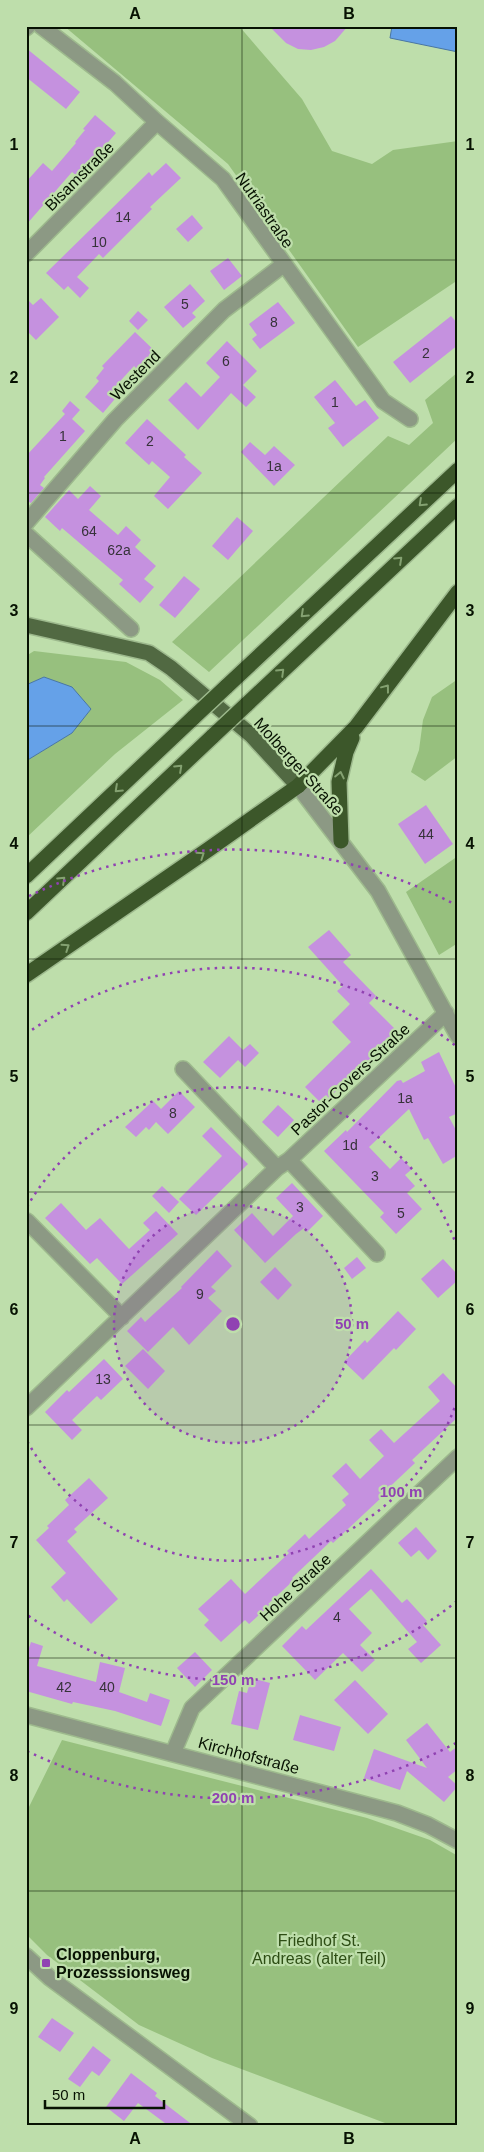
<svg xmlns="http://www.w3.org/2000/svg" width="484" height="2152" font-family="Arial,sans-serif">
  <rect width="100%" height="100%" fill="#bedeab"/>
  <path fill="#97c07e" d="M64 26H239L302 99 332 151 372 164 393 150 458 141V280L358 347 228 164Z
    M458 372V438L209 672 172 642 388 436 409 445 433 423 425 400Z
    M34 651 126 662 160 680 183 700 115 754 26 838V761L72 733 91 709 71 687 44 677 26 685V656Z
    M458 679V756L425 781 411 772 419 750 423 720 432 697Z
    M458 856V943L439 955 406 892Z
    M62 1740 367 1818 430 1840 458 1856V2126H393L212 2058 139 2025 47 1955 26 1934V1813Z"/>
  <path fill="#65a1e8" stroke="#4976a3" d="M392 26H458V52L390 38Z
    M44 677 72 687 91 709 72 733 26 761V685Z"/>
  <path fill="#c591df" d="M269 26H348L335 41 324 47 311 50 298 49 286 43Z
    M26 48 80 92 66 109 26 77Z
    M95 115 116 133 104 147 106 149 81 179 72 172 26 225V182L43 163 52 171 76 143 75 142 85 130 83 129Z
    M166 163 181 178 150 207 152 209 103 258 99 254 77 277 89 288 80 298 68 286 64 290 46 273 149 172 152 176Z
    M192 215 203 228 188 242 176 229Z
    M228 258 242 276 224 290 210 271Z
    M190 284 205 301 192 313 196 317 183 328 164 307Z
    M26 298 33 305 41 298 59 317 36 340 26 330Z
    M278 302 295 323 260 349 252 339 257 335 249 324Z
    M138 311 148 320 138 330 129 321Z
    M451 316 458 324V345L410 383 393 362Z
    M135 332 159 355 149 366 146 363 139 371 134 366 113 389 119 394 103 413 85 397 99 381 96 378 104 368 102 366Z
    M227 341 257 371 243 385 256 397 246 407 231 393 198 430 168 400 186 382 201 397 220 377 206 363Z
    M335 380 356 406 365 400 379 418 343 447 328 428 335 423 314 397Z
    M70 401 80 410 72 419 85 431 44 477 45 478 40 485 44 488 31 503 26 500V456L65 414 62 411Z
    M147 419 186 455 184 457 202 473 168 509 154 496 170 477 152 461 149 465 125 443Z
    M250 442 265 455 274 446 295 465 274 486 241 452Z
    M90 486 101 496 89 510 118 535 126 526 141 540 135 547 156 566 144 579 154 587 140 603 119 584 123 580 62 528 60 531 45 517 69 490 78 499Z
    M237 517 253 531 228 560 212 546Z
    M184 576 200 589 175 618 159 605Z
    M426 805 453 844 425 864 398 824Z
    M329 930 351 955 343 962 376 996 369 1003 399 1033 350 1077 329 1098 326 1095 319 1101 305 1087 351 1042 332 1022 350 1004 337 991 343 986 308 947Z
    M229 1036 243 1050 250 1044 259 1053 245 1067 238 1060 220 1078 203 1062Z
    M439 1052 458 1092V1113L449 1117 458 1134V1155L443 1164 428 1138 424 1140 409 1109 369 1147 390 1169 401 1158 412 1169 405 1175 415 1186 407 1193 422 1209 396 1234 380 1217 384 1213 324 1151 346 1130 347 1132 397 1081 401 1080 403 1083 425 1071 421 1062Z
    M179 1091 195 1107 168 1134 156 1122 149 1130 146 1127 136 1137 125 1127 153 1101 161 1109Z
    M278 1105 294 1120 278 1137 262 1122Z
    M211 1127 248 1164 196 1215 179 1199 222 1156 202 1136Z
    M292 1183 323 1216 307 1232 304 1228 296 1234 265 1263 234 1230 252 1213 273 1236 293 1216 276 1198Z
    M162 1186 179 1202 169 1213 152 1196Z
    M61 1203 86 1230 100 1218 129 1249 150 1230 143 1223 156 1211 178 1234 122 1284 97 1258 90 1264 45 1218Z
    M217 1250 232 1266 211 1287 216 1291 208 1298 222 1311 189 1345 173 1327 148 1352 127 1331 141 1317 145 1322 182 1288 181 1287Z
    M357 1257 366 1268 352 1279 344 1268Z
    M443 1259 458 1275V1280L438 1298 421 1279Z
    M275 1267 292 1285 278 1300 260 1282Z
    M398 1311 416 1329 396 1350 394 1348 363 1380 344 1362 365 1340 367 1343Z
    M143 1349 165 1371 148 1389 125 1366Z
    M104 1359 123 1379 101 1400 97 1396 72 1420 82 1430 72 1440 45 1412 67 1390 69 1392Z
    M443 1373 458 1389V1417L412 1460 415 1463 380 1496 381 1498 333 1543 331 1541 292 1578 294 1580 268 1604 270 1605 249 1624 245 1620 221 1642 204 1625 209 1620 198 1609 231 1579 245 1594 289 1553 287 1551 305 1534 309 1539 346 1505 342 1500 349 1494 332 1476 346 1463 360 1479 384 1456 369 1440 381 1429 394 1443 440 1401 428 1387Z
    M89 1478 108 1498 74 1529 77 1532 67 1541 118 1599 91 1624 67 1599 64 1602 51 1587 66 1573 36 1540 49 1528 47 1526 69 1505 65 1500Z
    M416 1527 437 1551 428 1560 419 1550 411 1557 398 1543Z
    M371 1569 402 1603 407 1599 427 1621 423 1625 441 1645 421 1663 408 1649 417 1642 371 1589 349 1609 372 1633 360 1645 375 1660 362 1672 343 1653 315 1680 282 1646 302 1626 306 1630Z
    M31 1642 43 1646 37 1666 96 1682 100 1662 125 1668 119 1692 147 1702 150 1693 170 1700 161 1726 115 1711 73 1702 72 1704 26 1691V1657Z
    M195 1652 212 1670 195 1687 177 1668Z
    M251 1678 270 1683 258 1730 231 1724 239 1691 247 1693Z
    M355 1680 388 1714 368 1734 334 1700Z
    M300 1715 341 1727 334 1751 293 1740Z
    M427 1723 450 1752 458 1746V1769L448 1777 458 1786 444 1802 407 1771 400 1790 364 1778 374 1749 427 1768 406 1740Z
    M52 2018 74 2033 60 2052 38 2037Z
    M93 2046 111 2060 99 2076 92 2071 80 2087 68 2079Z
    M131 2073 157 2093 155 2096 194 2126H169L138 2103 124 2121 106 2107Z"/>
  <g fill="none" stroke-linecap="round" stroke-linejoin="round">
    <defs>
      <path id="minor" d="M41 26 115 83 157 122 223 179 383 401 410 419
        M26 28 28 26
        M26 254 157 122
        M26 523 115 420 224 310 283 265
        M26 534 131 629
        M298 786 378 891 458 1036
        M183 1069 277 1168
        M289 1160 377 1254
        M27 1221 122 1317
        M26 1408 277 1168 289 1160 446 1013
        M26 1715 397 1813 428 1825 458 1841
        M173 1753 192 1708 458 1457
        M26 1956 50 1978 250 2126"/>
      <path id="major" d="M26 625 149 653 171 668 251 735 298 786"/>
      <path id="highway" d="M226 687 458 470
        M246 705 458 506
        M341 841 339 782 346 752 352 738
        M26 876 194 717
        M26 913 213 736
        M26 975 209 849 298 786 356 727 458 592"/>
    </defs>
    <use href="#minor" stroke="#9db98d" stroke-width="18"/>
    <use href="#major" stroke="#9db98d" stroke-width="18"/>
    <use href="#highway" stroke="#9db98d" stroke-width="18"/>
    <use href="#minor" stroke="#8c9984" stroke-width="15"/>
    <use href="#major" stroke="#516942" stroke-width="15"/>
    <use href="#highway" stroke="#3c572a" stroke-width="15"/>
    <defs>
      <path id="highway-bridge" d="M194 717 226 687
        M213 736 246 705"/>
    </defs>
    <use href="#highway-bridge" stroke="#9db98d" stroke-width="18" stroke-linecap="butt"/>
    <use href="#highway-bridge" stroke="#3c572a" stroke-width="15"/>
  </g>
  <defs><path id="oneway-chevron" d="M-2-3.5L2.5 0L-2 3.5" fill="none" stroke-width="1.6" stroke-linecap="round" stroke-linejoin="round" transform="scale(1.25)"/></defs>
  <g stroke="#84a171">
    <use href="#oneway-chevron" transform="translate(422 503) rotate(137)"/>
    <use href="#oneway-chevron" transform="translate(399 560) rotate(-43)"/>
    <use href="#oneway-chevron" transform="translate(304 614) rotate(137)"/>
    <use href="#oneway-chevron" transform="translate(281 672) rotate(-44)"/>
    <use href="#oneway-chevron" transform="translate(386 688) rotate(-53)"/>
    <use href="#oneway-chevron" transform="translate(179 768) rotate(-43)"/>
    <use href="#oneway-chevron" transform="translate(340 775) rotate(-78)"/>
    <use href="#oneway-chevron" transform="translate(118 789) rotate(137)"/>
    <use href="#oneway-chevron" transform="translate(201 855) rotate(-34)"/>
    <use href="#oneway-chevron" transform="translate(62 880) rotate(-43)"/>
    <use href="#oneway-chevron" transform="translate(66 947) rotate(-34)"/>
  </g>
  <path fill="none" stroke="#071202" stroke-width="1" stroke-opacity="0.55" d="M242 26V2126M26 260H458M26 493H458M26 726H458M26 959H458M26 1192H458M26 1425H458M26 1658H458M26 1891H458"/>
  <circle cx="233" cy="1324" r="119" fill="#9042b2" fill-opacity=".12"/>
  <g fill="none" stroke="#9042b2" stroke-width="2.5" stroke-dasharray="2.5 5">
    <circle cx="233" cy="1324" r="119"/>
    <path d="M457 1401A237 237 0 0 1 27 1441M27 1207A237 237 0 0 1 457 1247"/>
    <path d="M457 1601A356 356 0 0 1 26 1614M26 1034A356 356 0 0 1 457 1047"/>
    <path d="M456 1743A474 474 0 0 1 29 1752M29 896A474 474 0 0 1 456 905"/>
  </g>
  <rect fill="#9042b2" stroke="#bedeab" stroke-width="2" x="41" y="1958" width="10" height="10" rx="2.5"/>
  <g text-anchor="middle" stroke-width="4.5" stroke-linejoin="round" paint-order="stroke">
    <g font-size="14" fill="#363239">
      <text x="123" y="222">14</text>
      <text x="99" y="247">10</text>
      <text x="185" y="309">5</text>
      <text x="274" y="327">8</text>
      <text x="426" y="358">2</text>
      <text x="226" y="366">6</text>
      <text x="335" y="407">1</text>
      <text x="63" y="441">1</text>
      <text x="150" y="446">2</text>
      <text x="274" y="471">1a</text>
      <text x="89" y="536">64</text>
      <text x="119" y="555">62a</text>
      <text x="426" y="839">44</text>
      <text x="405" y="1103">1a</text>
      <text x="173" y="1118">8</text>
      <text x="350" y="1150">1d</text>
      <text x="375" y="1181">3</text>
      <text x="300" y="1212">3</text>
      <text x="401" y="1218">5</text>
      <text x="200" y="1299">9</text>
      <text x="103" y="1384">13</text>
      <text x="337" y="1622">4</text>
      <text x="64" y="1692">42</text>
      <text x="107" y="1692">40</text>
    </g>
    <g font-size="16" fill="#071202" stroke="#bedeab">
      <text transform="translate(79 176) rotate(-45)" y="6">Bisamstraße</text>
      <text transform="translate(265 210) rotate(55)" y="6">Nutriastraße</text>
      <text transform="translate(135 375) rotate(-45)" y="6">Westend</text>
      <text transform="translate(299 766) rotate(48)" y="6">Molberger Straße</text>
      <text transform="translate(350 1079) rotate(-43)" y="6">Pastor-Covers-Straße</text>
      <text transform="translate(295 1587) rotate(-43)" y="6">Hohe Straße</text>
      <text transform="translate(249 1755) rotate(15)" y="6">Kirchhofstraße</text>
    </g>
    <g font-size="16" fill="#2d4d14" stroke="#bedeab">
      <text x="319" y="1946">Friedhof St.<tspan x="319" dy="18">Andreas (alter Teil)</tspan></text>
    </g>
    <g font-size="16" font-weight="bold" fill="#071202" stroke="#bedeab" text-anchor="start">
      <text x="56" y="1960">Cloppenburg,<tspan x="56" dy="18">Prozesssionsweg</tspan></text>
    </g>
  </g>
  <circle cx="233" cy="1324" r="8" fill="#9042b2" stroke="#bedeab" stroke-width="2.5"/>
  <g font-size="15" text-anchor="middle" font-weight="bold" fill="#9042b2" stroke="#bedeab" stroke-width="4.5" stroke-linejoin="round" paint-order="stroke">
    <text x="352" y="1329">50 m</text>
    <text x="401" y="1497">100 m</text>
    <text x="233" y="1685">150 m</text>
    <text x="233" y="1803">200 m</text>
  </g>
  <rect width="484" height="2152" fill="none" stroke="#bedeab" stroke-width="55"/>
  <path d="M45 2100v8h119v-8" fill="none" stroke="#071202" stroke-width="2.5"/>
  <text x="52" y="2100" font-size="15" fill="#071202" stroke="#bedeab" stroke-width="4" paint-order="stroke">50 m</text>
  <rect x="28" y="28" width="428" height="2096" fill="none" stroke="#071202" stroke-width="2"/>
  <g font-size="16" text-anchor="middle" font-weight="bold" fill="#071202">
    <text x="135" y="19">A</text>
    <text x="349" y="19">B</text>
    <text x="14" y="150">1</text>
    <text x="470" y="150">1</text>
    <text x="14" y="383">2</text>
    <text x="470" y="383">2</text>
    <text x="14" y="616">3</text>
    <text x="470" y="616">3</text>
    <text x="14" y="849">4</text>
    <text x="470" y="849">4</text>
    <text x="14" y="1082">5</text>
    <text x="470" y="1082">5</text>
    <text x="14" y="1315">6</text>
    <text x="470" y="1315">6</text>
    <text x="14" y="1548">7</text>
    <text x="470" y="1548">7</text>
    <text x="14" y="1781">8</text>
    <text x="470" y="1781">8</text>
    <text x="14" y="2014">9</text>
    <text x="470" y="2014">9</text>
    <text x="135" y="2144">A</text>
    <text x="349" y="2144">B</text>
  </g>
</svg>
